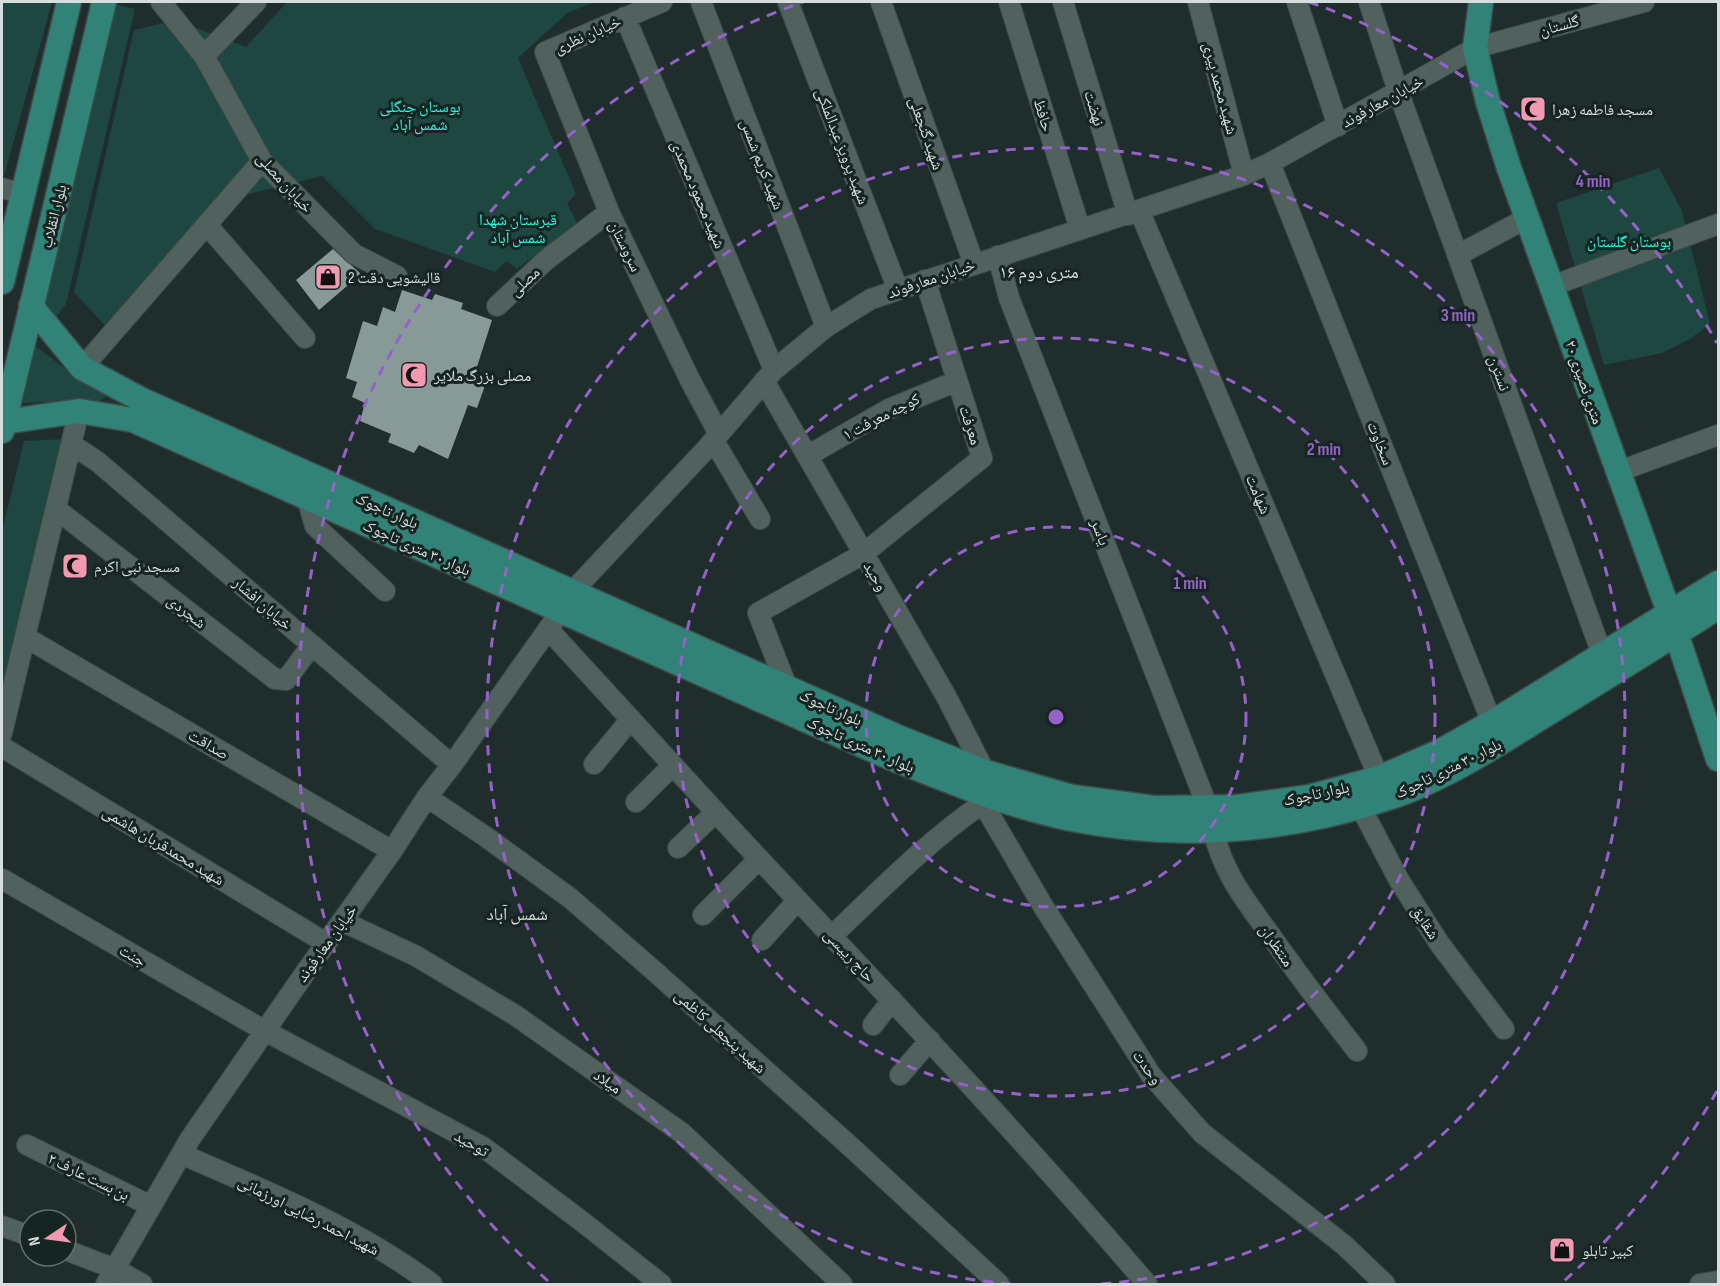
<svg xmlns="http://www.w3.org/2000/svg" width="1720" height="1286" font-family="'Sofia Sans Condensed','Noto Naskh Arabic',sans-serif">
  <rect width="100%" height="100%" fill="#1f2e2c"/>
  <path fill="#1e4741" d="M2 2H52L4 176H2Z
    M287 2H595L567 13 518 58 576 194 567 203 577 223 517 269 507 261 495 272 375 229 322 176 213 203 113 334 74 292 134 30 176 20 246 47Z
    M114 4 135 9 66 304 52 322 42 310Z
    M1659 168 1682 211 1710 324 1690 339 1662 353 1604 365 1556 203Z
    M30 342 71 373 107 396 92 405 50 402 14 403Z
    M64 439 2 702V532L24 441Z"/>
  <path fill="#889a97" d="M333 249 361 274 319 310 296 280Z
    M402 290 432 300 435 294 463 303 461 309 492 320 475 373 488 377 477 408 468 405 448 459 419 445 414 453 388 442 391 434 360 421 365 403 352 397 357 382 346 378 363 321 377 326 383 307 395 312Z"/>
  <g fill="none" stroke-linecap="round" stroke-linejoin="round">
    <defs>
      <path id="minor" d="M161 2 204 56 262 161 354 254 397 276
        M662 2 545 52 609 212 690 380 719 434
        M701 2 826 327
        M788 2 898 290
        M881 2 974 264
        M1009 2 1080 229
        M1063 2 1128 215
        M1198 2 1244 175
        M1297 2 1338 126
        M1369 2 1398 91 1602 654
        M625 17 774 370
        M204 56 256 2
        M1270 163 1492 723
        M2 188 23 194
        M1139 210 1379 778
        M207 225 305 338
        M1458 255 1527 218
        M998 256 1009 298 1208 808
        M1552 286 1718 224
        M497 306 546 260 609 212
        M82 368 262 161
        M764 381 946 696 985 772
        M714 441 760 519
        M71 444 98 462 452 765
        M807 456 889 409 957 381
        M1617 472 1718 435
        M307 498 315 526 385 591
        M56 509 275 679 286 680 312 645
        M572 592 708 447 774 370 826 327 871 299 1244 175 1270 163 1475 48 1644 2
        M548 629C610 697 672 765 735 833 874 982 1015 1129 1147 1284
        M25 637 392 851
        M787 687 758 613 863 554 982 458 925 280
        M2 733 79 411
        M2 747 326 943
        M594 764 631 719
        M977 793 1043 906 1151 1075 1202 1133 1344 1245 1385 1284
        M427 797 486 837 570 898 652 969 851 1147 999 1284
        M636 802 673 765
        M1360 806 1399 880 1439 943 1504 1029
        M1213 829C1222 871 1244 899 1269 933 1297 974 1327 1012 1357 1051
        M678 848 716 812
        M2 879 265 1031 483 1147 584 1223 661 1284
        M703 915 759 859
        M342 921 416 956 515 1015 682 1133 842 1284
        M832 936C880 890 928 841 983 803
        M762 940 798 900
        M873 1025 892 1000
        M900 1075 930 1040
        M27 1145 151 1206
        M181 1154C267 1191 357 1228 432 1284
        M2 1226 30 1236
        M66 1250 115 1269 142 1284
        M106 1284 190 1139 305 973 392 851 427 797 452 765 556 618
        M1700 1284 1718 1281"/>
      <path id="major" d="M1481 2 1475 48 1488 102 1509 168 1670 615 1718 759
        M2 282 69 2
        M31 306 82 368 142 400 900 738 985 772 1072 797 1154 808 1237 807 1309 797 1379 778 1439 752 1498 719 1718 583
        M4 422 79 411 133 420 891 758C949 781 1006 805 1067 818 1171 840 1284 833 1385 799 1442 781 1502 742 1553 710 1608 676 1664 642 1718 607
        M2 431 104 2"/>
    </defs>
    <use href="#minor" stroke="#3d4b48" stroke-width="22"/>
    <use href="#major" stroke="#3d4b48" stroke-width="27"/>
    <use href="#minor" stroke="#51615e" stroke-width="20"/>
    <use href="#major" stroke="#318378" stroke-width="24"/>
  </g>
  <g fill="none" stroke="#9661c8" stroke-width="3" stroke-dasharray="10 8">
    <circle cx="1056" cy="717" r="190"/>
    <circle cx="1056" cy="717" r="379"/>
    <path d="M1011 1284A569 569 0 1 1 1101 1284"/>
    <path d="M1717 1091A759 759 0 0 1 1564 1281M548 1281A759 759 0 0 1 803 2M1309 2A759 759 0 0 1 1717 343"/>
  </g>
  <defs>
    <symbol id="mosque-square" viewBox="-11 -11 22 22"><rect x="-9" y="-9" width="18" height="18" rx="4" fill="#f19ab1" stroke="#162522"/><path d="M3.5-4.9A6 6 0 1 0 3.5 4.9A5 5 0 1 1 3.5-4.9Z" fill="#111"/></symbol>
    <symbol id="shop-square" viewBox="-11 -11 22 22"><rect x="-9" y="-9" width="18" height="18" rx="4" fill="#f19ab1" stroke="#162522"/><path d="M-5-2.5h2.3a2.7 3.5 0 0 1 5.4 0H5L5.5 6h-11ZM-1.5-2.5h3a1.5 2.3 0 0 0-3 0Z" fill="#111"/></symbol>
  </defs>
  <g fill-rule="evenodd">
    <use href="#mosque-square" x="1518" y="94" width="30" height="30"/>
    <use href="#shop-square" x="313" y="262" width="30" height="30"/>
    <use href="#mosque-square" x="399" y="360" width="30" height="30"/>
    <use href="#mosque-square" x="60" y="551" width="30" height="30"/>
    <use href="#shop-square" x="1547" y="1235" width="30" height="30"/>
  </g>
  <g text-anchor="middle" stroke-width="6" stroke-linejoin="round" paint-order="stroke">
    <g font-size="16" fill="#d5dedc" stroke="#162522">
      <text transform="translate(1559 25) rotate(-15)" y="6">گلستان</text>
      <text transform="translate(587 34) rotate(-24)" y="6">خیابان نظری</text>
      <text transform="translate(1221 88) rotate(75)" y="6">شهید محمد پیری</text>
      <text transform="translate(1382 101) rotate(-29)" y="6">خیابان معارفوند</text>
      <text transform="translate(1095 108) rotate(73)" y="6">نهضت</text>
      <text transform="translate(1044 115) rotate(73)" y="6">حافظ</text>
      <text transform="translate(927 133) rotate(71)" y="6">شهید گنجعلی</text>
      <text transform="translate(843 146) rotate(69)" y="6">شهید پرویز عبدالملکی</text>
      <text transform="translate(763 164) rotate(69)" y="6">شهید کریم شمس</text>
      <text transform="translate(285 182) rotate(48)" y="6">خیابان مصلی</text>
      <text transform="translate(699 194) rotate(67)" y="6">شهید محمود محمدی</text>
      <text transform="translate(53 216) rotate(-76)" y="6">بلوار انقلاب</text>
      <text transform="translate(626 246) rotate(64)" y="6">سروستان</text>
      <text transform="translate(931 278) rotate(-19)" y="6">خیابان معارفوند</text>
      <text transform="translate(524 281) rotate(-43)" y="6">مصلی</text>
      <text transform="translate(1500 373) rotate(70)" y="6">نسترن</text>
      <text transform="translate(1585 382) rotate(71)" y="6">۲۰ متری نصیری</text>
      <text transform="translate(881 416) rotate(-27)" y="6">کوچه معرفت ۱</text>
      <text transform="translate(971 425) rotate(72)" y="6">معرفت</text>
      <text transform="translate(1381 443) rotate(68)" y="6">سخاوت</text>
      <text transform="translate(1259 494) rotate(67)" y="6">شهامت</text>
      <text transform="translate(387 510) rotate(24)" y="6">بلوار تاجوک</text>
      <text transform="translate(1101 532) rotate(69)" y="6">یاسر</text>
      <text transform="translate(417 547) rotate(24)" y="6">بلوار ۳۰ متری تاجوک</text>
      <text transform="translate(876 576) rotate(60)" y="6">وحید</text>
      <text transform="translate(263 603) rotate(41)" y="6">خیابان افشار</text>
      <text transform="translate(187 611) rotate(38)" y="6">شجردی</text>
      <text transform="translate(831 707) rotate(24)" y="6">بلوار تاجوک</text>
      <text transform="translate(209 744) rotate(30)" y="6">صداقت</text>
      <text transform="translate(861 744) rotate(24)" y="6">بلوار ۳۰ متری تاجوک</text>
      <text transform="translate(1448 768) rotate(-26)" y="6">بلوار ۳۰ متری تاجوک</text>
      <text transform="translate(1316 793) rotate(-12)" y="6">بلوار تاجوک</text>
      <text transform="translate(164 845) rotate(31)" y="6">شهید محمدقربان هاشمی</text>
      <text transform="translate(1426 922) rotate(57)" y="6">شقایق</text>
      <text transform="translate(326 943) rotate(-54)" y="6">خیابان معارفوند</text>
      <text transform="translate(1277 945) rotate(55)" y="6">منتظران</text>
      <text transform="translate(133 955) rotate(30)" y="6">جنت</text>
      <text transform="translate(850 955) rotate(47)" y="6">حاج رییسی</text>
      <text transform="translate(721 1031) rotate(42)" y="6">شهید پنجعلی کاظمی</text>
      <text transform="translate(1148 1067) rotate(54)" y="6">وحدت</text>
      <text transform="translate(608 1081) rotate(35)" y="6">میلاد</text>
      <text transform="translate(472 1143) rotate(30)" y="6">توحید</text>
      <text transform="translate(89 1176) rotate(26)" y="6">بن بست عارف ۲</text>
      <text transform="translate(309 1215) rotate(27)" y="6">شهید احمد رضایی اورزمانی</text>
    </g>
    <g font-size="16" fill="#2afde5" stroke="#162522">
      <text x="420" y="112">بوستان جنگلی<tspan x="420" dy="18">شمس آباد</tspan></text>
      <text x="518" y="225">قبرستان شهدا<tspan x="518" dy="18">شمس آباد</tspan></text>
      <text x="1629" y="247">بوستان گلستان</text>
    </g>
    <g font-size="16" fill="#d5dedc" stroke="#162522" text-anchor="start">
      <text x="1552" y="115">مسجد فاطمه زهرا</text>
      <text x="348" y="283">قالیشویی دقت 2</text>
      <text x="434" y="381">مصلی بزرگ ملایر</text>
      <text x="94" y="572">مسجد نبی اکرم</text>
      <text x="1582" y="1256">کبیر تابلو</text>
    </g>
    <g font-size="18" fill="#d5dedc" stroke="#162522">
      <text x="1039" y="278">۱۶ متری دوم</text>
      <text x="517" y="920">شمس آباد</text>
    </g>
  </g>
  <circle cx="1056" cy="717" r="9" fill="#9661c8" stroke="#162522" stroke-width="3"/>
  <g font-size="18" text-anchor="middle" font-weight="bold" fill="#9661c8" stroke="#162522" stroke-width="6" stroke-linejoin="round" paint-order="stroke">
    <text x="1593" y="187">4 min</text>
    <text x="1458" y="321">3 min</text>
    <text x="1324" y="455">2 min</text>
    <text x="1190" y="589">1 min</text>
  </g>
  <rect width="1720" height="1286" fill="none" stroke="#d5dedc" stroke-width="6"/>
  <g transform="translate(48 1238) rotate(257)"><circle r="28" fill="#162522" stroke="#626f6c" stroke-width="1.5"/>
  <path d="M0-4.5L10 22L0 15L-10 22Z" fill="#f19ab1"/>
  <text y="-9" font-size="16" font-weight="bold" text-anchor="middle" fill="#d5dedc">N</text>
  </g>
</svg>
